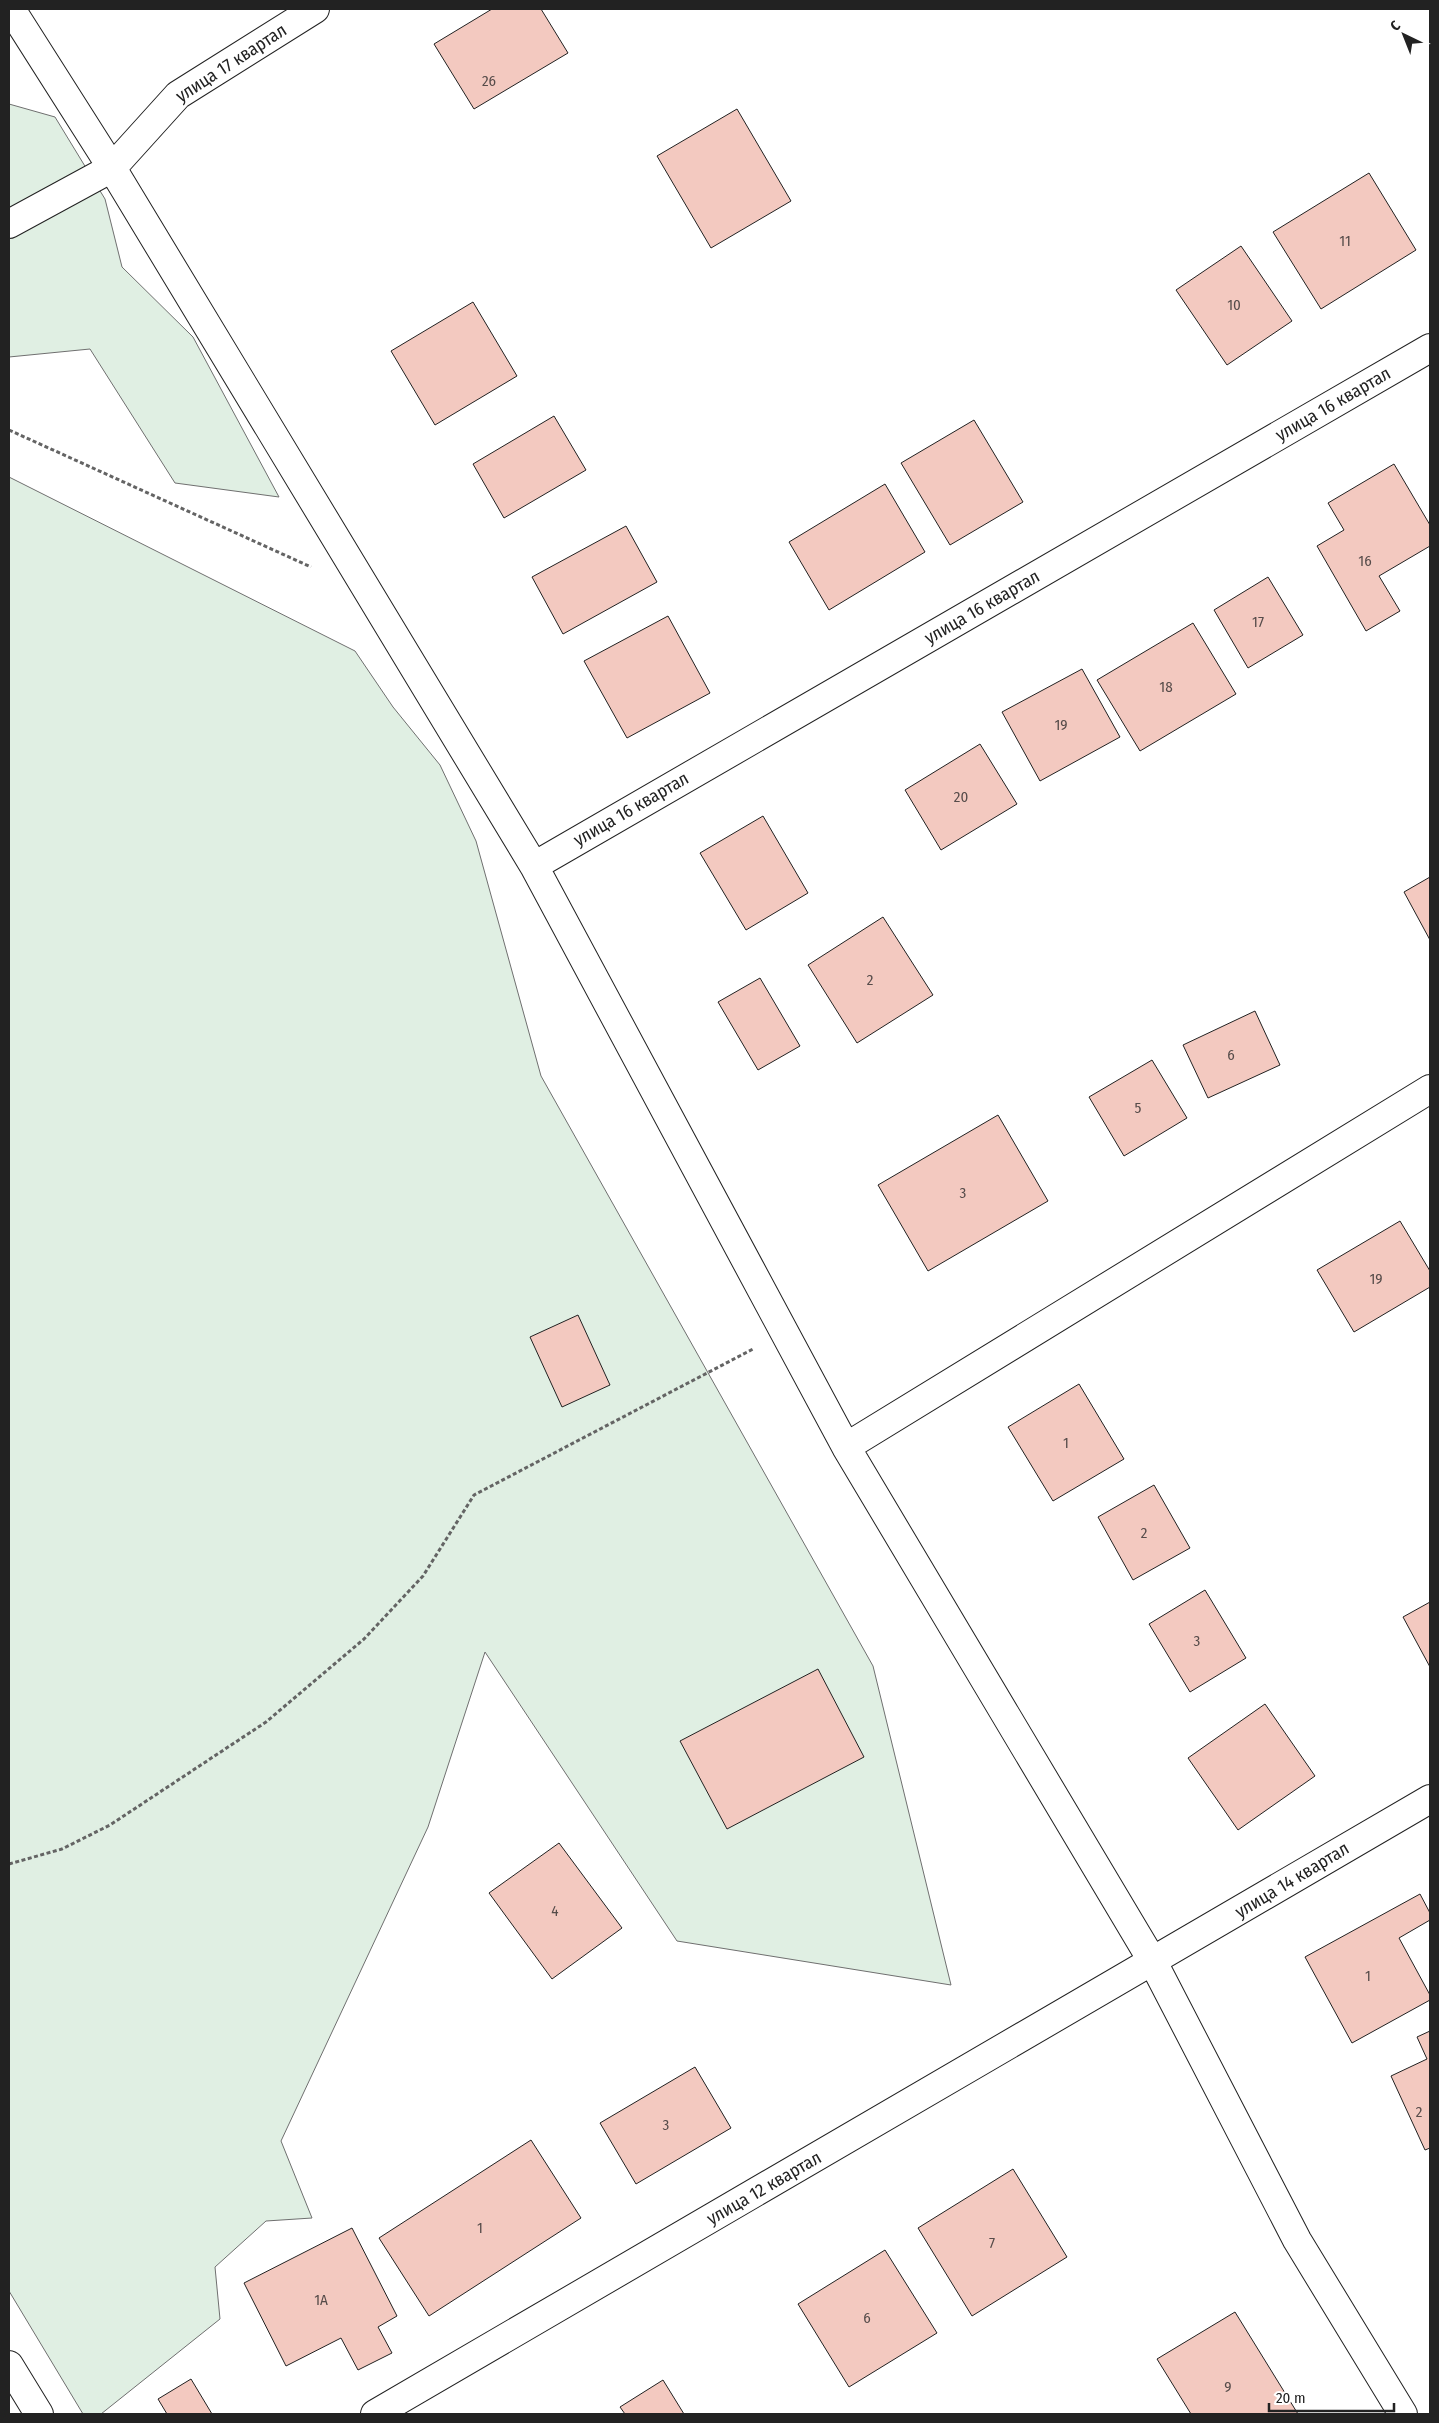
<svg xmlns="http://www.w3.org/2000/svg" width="1439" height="2423" font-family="'Fira Sans Condensed',sans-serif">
  <rect width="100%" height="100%" fill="#fff"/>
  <path fill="#e0efe3" stroke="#6f6f6f" d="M9 104 55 117 105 199 122 267 193 337 279 497 175 483 90 349 9 357Z
    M9 477 355 651 393 707 440 765 476 841 541 1076 873 1666 951 1985 677 1941 485 1652 428 1827 281 2141 312 2218 266 2221 215 2267 220 2319 101 2414H83L9 2291Z"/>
  <path fill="#f3c9c0" stroke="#222" d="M492 9H541L568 53 474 109 434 44Z
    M737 109 791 201 711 248 657 156Z
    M1369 173 1416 250 1321 309 1273 232Z
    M1241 246 1292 321 1227 365 1176 290Z
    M473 302 517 376 435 425 391 351Z
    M554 416 586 470 504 518 473 464Z
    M974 420 1023 502 950 545 901 463Z
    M1394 464 1430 525V546L1379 576 1400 611 1366 631 1317 546 1344 530 1328 503Z
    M885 484 925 552 829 610 789 542Z
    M626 526 657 582 563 634 532 577Z
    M1268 577 1303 635 1248 668 1214 610Z
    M668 616 710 693 627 738 584 661Z
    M1193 623 1236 694 1140 751 1097 680Z
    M1082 669 1120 737 1040 781 1002 712Z
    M980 744 1017 804 941 850 905 790Z
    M763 816 808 893 746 930 700 853Z
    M1430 877V940L1404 892Z
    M883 917 933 995 857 1043 808 965Z
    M760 978 800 1046 758 1070 718 1002Z
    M1255 1011 1280 1065 1208 1098 1183 1045Z
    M1152 1060 1187 1118 1124 1156 1089 1097Z
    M998 1115 1048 1201 928 1271 878 1185Z
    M1400 1221 1430 1271V1287L1354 1332 1317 1270Z
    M578 1315 610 1385 562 1407 530 1337Z
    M1079 1384 1124 1459 1053 1501 1008 1427Z
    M1154 1485 1190 1548 1133 1580 1098 1517Z
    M1205 1590 1246 1658 1190 1692 1149 1624Z
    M1430 1602V1667L1403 1617Z
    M818 1669 864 1757 727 1829 680 1741Z
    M1265 1704 1315 1776 1238 1830 1188 1758Z
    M559 1843 622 1928 552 1979 489 1893Z
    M1420 1894 1430 1913V1920L1399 1938 1430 1995V2000L1352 2043 1305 1957Z
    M1430 2031V2148L1425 2150 1391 2076 1427 2059 1417 2037Z
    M695 2067 731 2128 636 2184 600 2123Z
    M531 2140 581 2218 429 2316 379 2238Z
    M1013 2169 1067 2257 972 2316 918 2228Z
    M352 2228 397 2316 378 2327 392 2353 358 2370 341 2338 286 2366 244 2283Z
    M885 2250 937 2333 849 2387 798 2304Z
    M1235 2312 1298 2414H1191L1157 2359Z
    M191 2379 212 2414H167L158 2399Z
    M663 2380 684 2414H625L620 2407Z"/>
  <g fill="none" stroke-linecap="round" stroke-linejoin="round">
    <defs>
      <path id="minor" d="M11 9 112 168 534 866 846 1447 1153 1962 1297 2240 1403 2414
        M9 224 112 168 178 95 315 9
        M534 866 1430 348
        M846 1447 1430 1089
        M9 2365 39 2414
        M375 2414 1430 1799"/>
    </defs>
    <use href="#minor" stroke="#222" stroke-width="30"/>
    <path stroke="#646464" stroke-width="3" stroke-dasharray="4 2.5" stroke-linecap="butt" d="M9 430 311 567
      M9 1864 62 1849 110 1825 266 1722 364 1639 423 1576 474 1495 753 1349"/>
    <use href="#minor" stroke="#fff" stroke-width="28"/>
  </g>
  <g text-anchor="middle" stroke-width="4" stroke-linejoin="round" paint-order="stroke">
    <g font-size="15" fill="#564c4a">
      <text x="489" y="86">26</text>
      <text x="1345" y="246">11</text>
      <text x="1234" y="310">10</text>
      <text x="1365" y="566">16</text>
      <text x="1258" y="627">17</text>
      <text x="1166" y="692">18</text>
      <text x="1061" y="730">19</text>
      <text x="961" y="802">20</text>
      <text x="870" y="985">2</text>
      <text x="1231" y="1060">6</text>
      <text x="1138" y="1113">5</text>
      <text x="963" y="1198">3</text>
      <text x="1376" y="1284">19</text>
      <text x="1066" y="1448">1</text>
      <text x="1144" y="1538">2</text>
      <text x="1197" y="1646">3</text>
      <text x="555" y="1916">4</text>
      <text x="1368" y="1981">1</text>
      <text x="1419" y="2117">2</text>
      <text x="666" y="2130">3</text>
      <text x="480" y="2233">1</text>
      <text x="992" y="2248">7</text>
      <text x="321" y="2305">1А</text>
      <text x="867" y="2323">6</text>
      <text x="1228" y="2392">9</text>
    </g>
    <g font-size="18" fill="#222" stroke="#fff">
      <text transform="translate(231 63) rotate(-33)" y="6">улица 17 квартал</text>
      <text transform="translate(1333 404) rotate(-30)" y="6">улица 16 квартал</text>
      <text transform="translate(982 607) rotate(-30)" y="6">улица 16 квартал</text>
      <text transform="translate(631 809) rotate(-30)" y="6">улица 16 квартал</text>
      <text transform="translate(1292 1880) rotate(-31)" y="6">улица 14 квартал</text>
      <text transform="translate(764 2188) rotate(-30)" y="6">улица 12 квартал</text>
    </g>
  </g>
  <rect width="1439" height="2423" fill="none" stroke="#222222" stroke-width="20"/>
  <g transform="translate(1404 35) rotate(317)" stroke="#ffffff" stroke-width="4" paint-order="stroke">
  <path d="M0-4L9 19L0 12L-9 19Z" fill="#222222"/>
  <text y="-8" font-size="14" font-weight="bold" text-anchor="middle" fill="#222222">С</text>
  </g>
  <path d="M1269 2403v8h125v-8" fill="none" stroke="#222222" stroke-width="2.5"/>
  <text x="1276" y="2403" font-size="15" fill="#222222" stroke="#ffffff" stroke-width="4" paint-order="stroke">20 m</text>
</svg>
